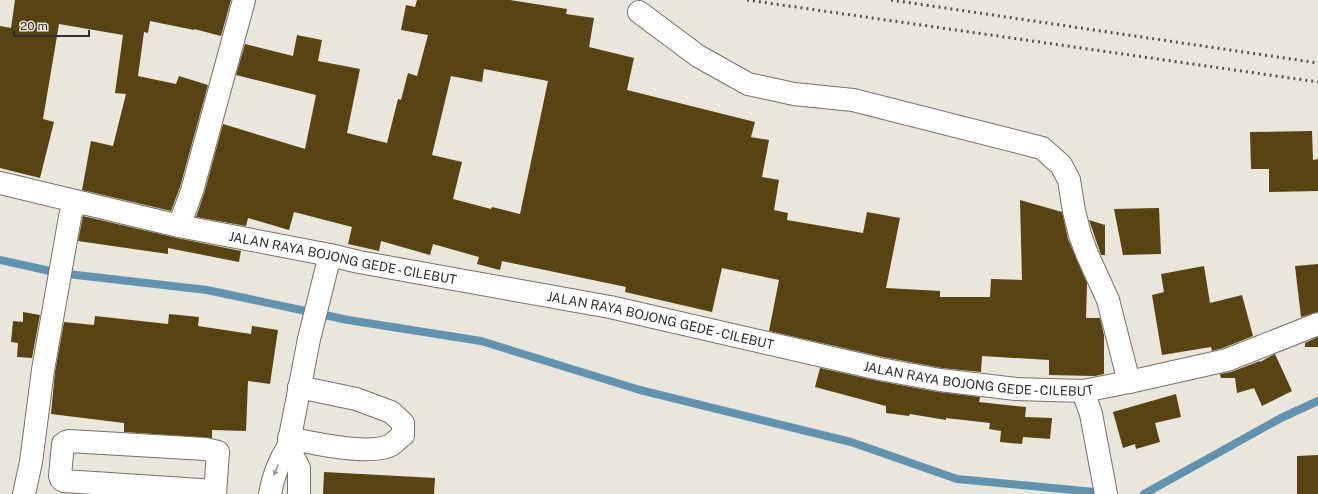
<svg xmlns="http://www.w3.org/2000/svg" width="1318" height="494" font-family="'Public Sans',sans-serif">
  <rect width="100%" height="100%" fill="#ebe6db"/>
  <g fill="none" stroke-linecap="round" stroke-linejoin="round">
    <path stroke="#5f93b0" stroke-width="8" d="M0 260 59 273 207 290 348 320 481 341 640 390 851 442 957 479 1105 493
      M1144 494 1281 418 1318 401"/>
  </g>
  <path fill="#584312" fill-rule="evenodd" d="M15 0H231L221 36 194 29V30L150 21 148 33 144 32 138 76 176 84 179 76 208 85 180 187 171 211 82 190 91 141 113 146 126 94 115 93 123 35 59 24 43 119 54 122 40 178 0 168V26L11 28Z
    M417 0H510L567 9 566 14 594 18 589 47 634 58 627 90 755 122 751 137 769 140 762 177 779 180 774 210 788 213 787 220 863 233 867 212 900 218 886 288 940 291V297H990L991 279 1022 280 1020 200 1062 212 1068 239 1087 283 1086 318H1100L1104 335V374L1095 376 1049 375V360L982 356 981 372 942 368 883 357 769 331 779 280 722 268 712 312 625 292 626 287 502 261 500 270 477 264 479 257 433 244 430 255 381 241 379 251 348 244 352 227 294 212 289 230 248 218 246 226 196 217 204 194 223 124 305 149 316 95 236 75 245 44 293 56 297 35 322 40 318 61 360 69 347 133 387 143 398 99 401 100 408 73 417 76 428 35 401 30 406 5 415 7ZM484 69 548 81 520 214 492 207 491 209 453 199 462 162 432 155 451 76 482 82Z
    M1312 131 1313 160 1318 159V191L1269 192V169H1251L1250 132Z
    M1159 208 1161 254 1123 255 1114 209Z
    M83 216 177 238 241 251 239 262 168 248V254L78 241Z
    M1089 220 1105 225V255H1101L1099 249Z
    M1318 264V312L1301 317 1295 266Z
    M1204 266 1210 303 1242 295 1253 336 1223 348 1212 351 1211 347 1162 355 1152 295 1164 292 1161 274Z
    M23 312 40 315 32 358 17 357 18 343 11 342 13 321 23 322Z
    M169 314 199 317 198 326 251 334 252 326 278 330 270 384 248 381 246 431 212 430V438L124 432V423L51 414 55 372 64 322 94 325 95 316 168 324Z
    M1318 337V347H1305V343Z
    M1275 354 1292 391 1262 406 1254 388 1237 393 1235 378H1221L1220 374 1231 372 1260 361V362Z
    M820 368 878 381 938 392 980 397 979 402 1026 407 1025 417 1052 418 1050 439 1023 437 1022 444 1000 442 1001 431 989 429 990 423 946 418V420L910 414 909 416 886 413V406L815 387Z
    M1176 394 1181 417 1155 423 1160 442 1136 449 1135 444 1123 448 1113 412Z
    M1318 455V494H1297V456Z
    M324 472 435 478 434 494H323Z"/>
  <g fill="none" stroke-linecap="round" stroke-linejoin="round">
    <defs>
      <path id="minor" d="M639 12 698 56 748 84 794 94 853 100 1042 148 1061 165 1069 180 1074 211 1080 235 1087 254 1108 300 1129 382
        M179 226 192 191 244 0
        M1083 391 1091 414 1106 494
        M289 438C312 443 371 456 391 445 395 442 399 438 403 435V423L391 412 356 399 299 387
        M288 447 299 468V494
        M24 494 31 462 43 370 70 217 73 206 83 203
        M215 494 218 452 205 449 69 441 66 442 63 444 60 476 61 479 64 481 215 491
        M270 494C273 476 278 463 288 447L309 339 330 255"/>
      <g id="major">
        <path id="s1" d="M0 183 179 226 330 255 359 262 610 307 880 369 940 380 1016 389 1083 391 1129 382 1227 360 1318 324"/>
      </g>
    </defs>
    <use href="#minor" stroke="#767168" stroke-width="24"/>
    <use href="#major" stroke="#767168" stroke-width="24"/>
    <use href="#minor" stroke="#fff" stroke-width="22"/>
    <use href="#major" stroke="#fff" stroke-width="22"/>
    <path stroke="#58554f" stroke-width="3" stroke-dasharray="2 4" stroke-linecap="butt" d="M747 0 1318 82
      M891 0 1318 63"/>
  </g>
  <defs><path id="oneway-solid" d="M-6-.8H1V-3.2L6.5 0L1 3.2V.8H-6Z"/></defs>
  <use fill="#989694" href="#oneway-solid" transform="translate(276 470) rotate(112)"/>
  <g text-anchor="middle" stroke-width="4" stroke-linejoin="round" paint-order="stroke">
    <g font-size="13" fill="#302e2a" stroke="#ebe6db">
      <text dy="5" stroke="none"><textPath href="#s1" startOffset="351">JALAN RAYA BOJONG GEDE - CILEBUT</textPath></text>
      <text dy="5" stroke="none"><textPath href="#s1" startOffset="675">JALAN RAYA BOJONG GEDE - CILEBUT</textPath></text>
      <text dy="5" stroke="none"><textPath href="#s1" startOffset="999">JALAN RAYA BOJONG GEDE - CILEBUT</textPath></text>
    </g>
  </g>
  <path d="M14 30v6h75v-6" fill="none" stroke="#302e2a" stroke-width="2"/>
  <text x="20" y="30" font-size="12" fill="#302e2a" stroke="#ebe6db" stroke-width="3" paint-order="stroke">20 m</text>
</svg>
